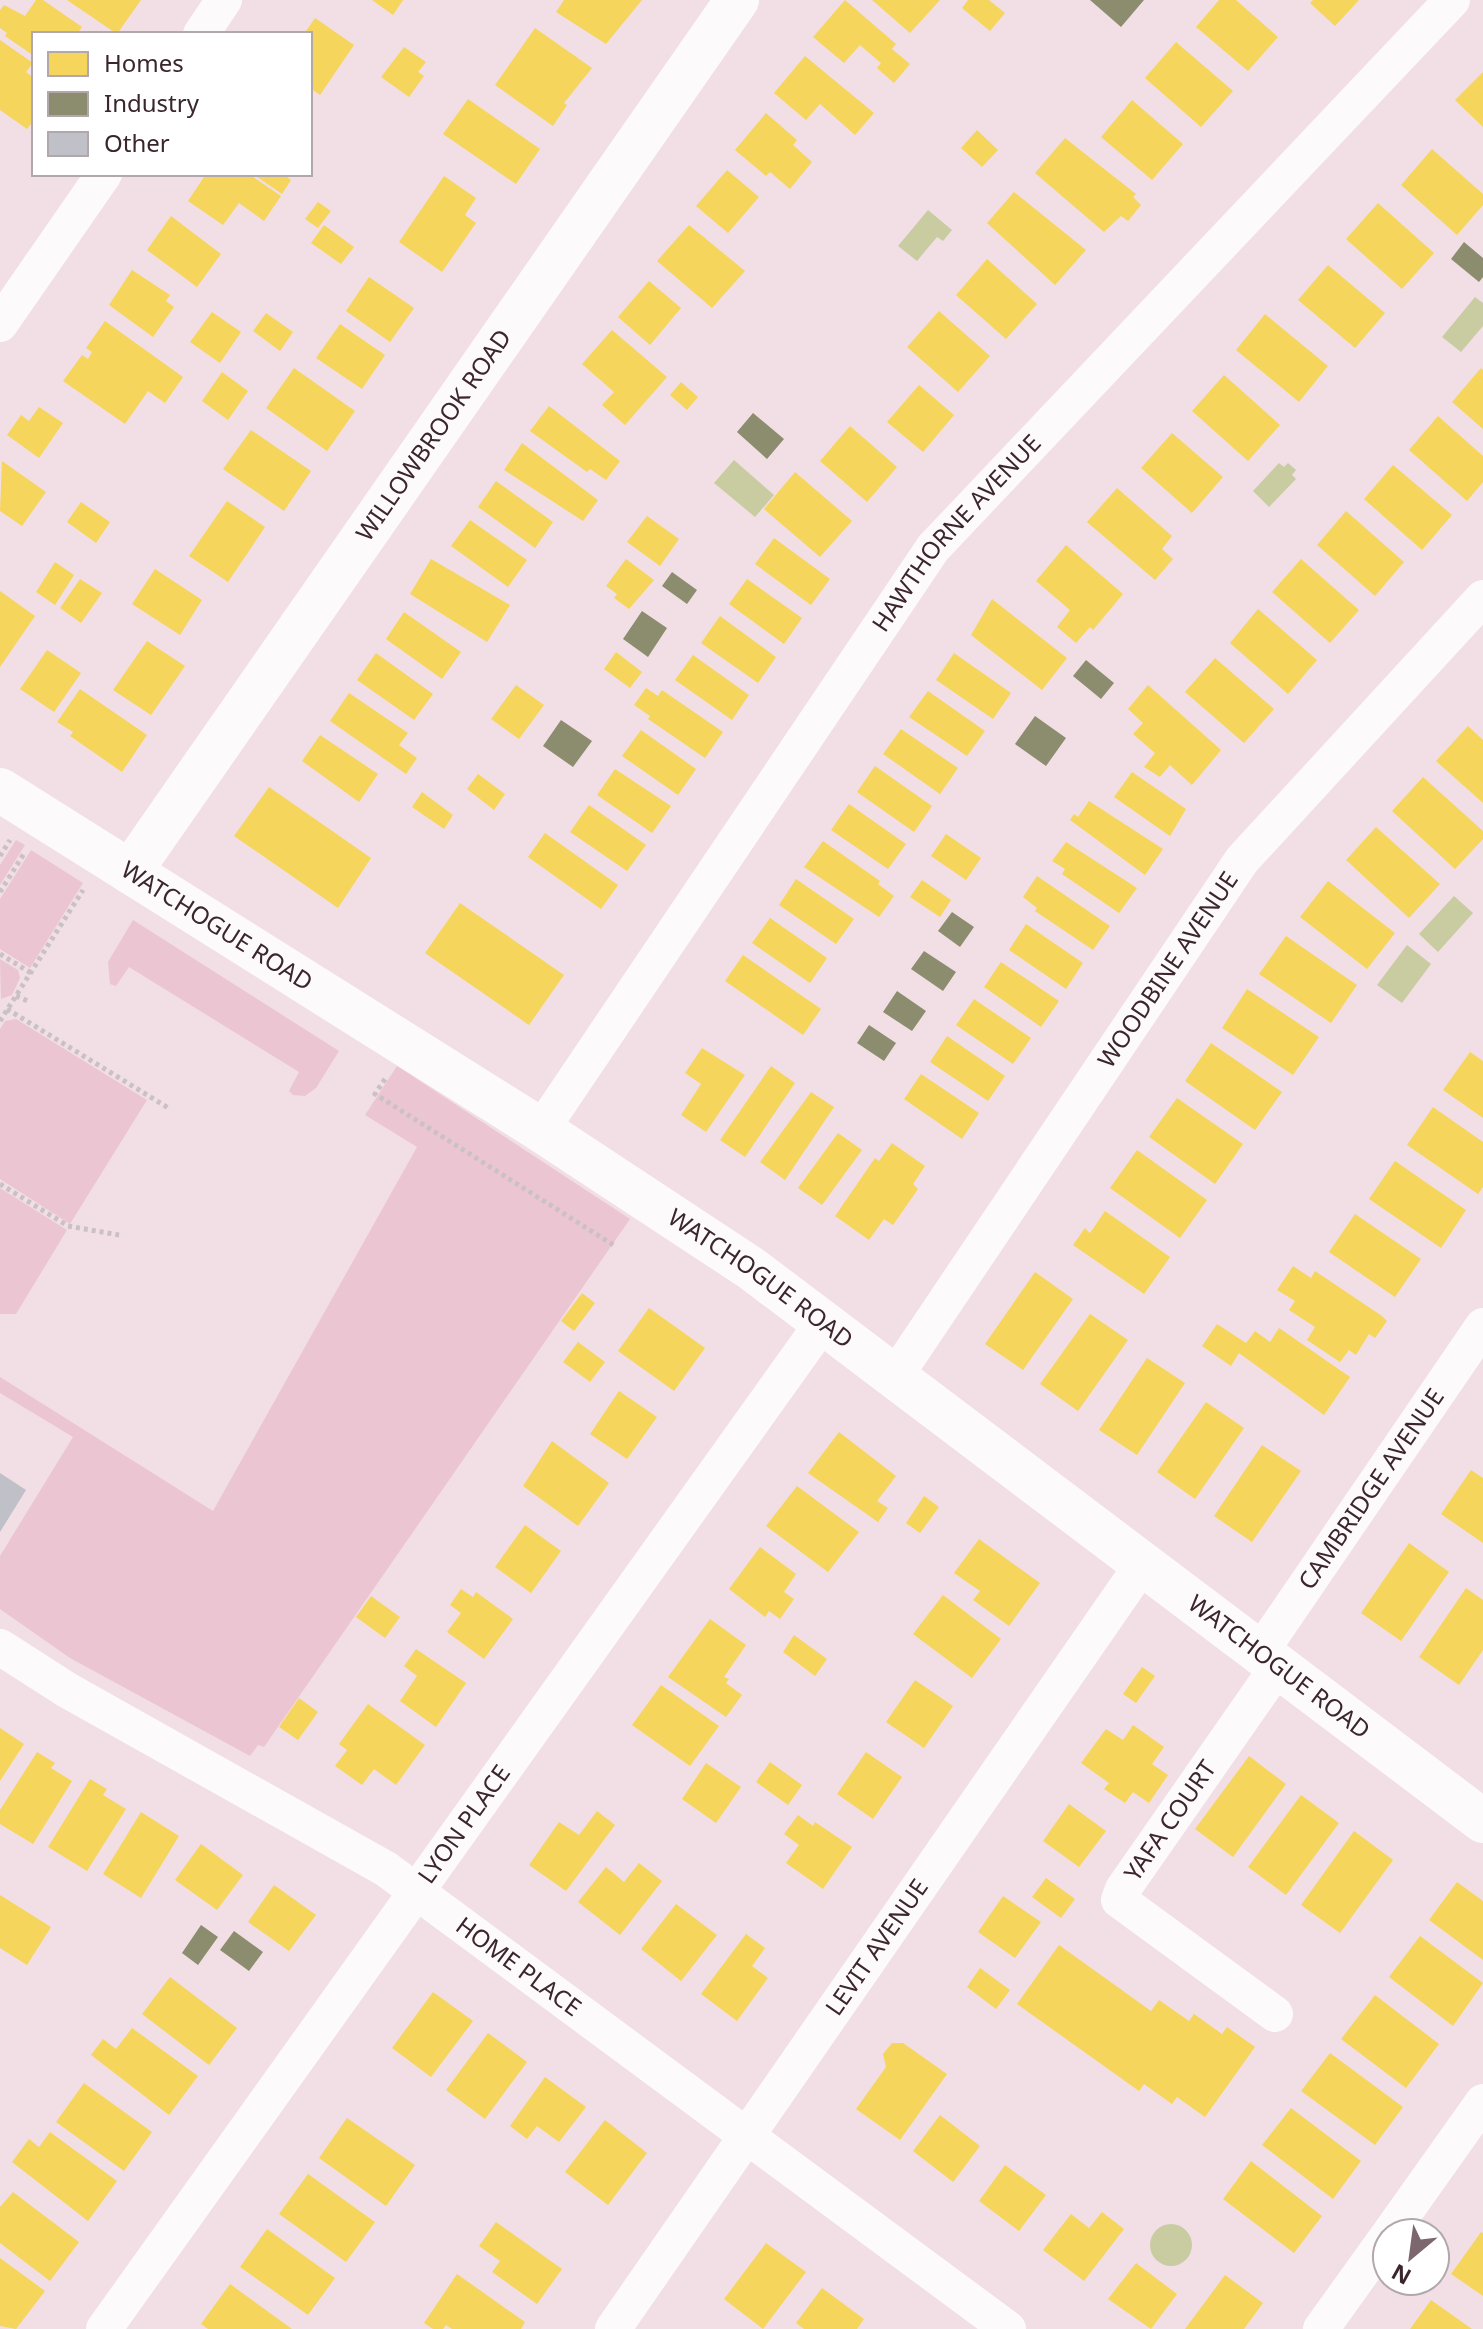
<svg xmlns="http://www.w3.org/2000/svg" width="1483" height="2329" font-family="'Noto Sans',sans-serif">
  <rect width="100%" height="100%" fill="#f1dfe5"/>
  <path fill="#ecc5d2" d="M16 840 25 845 0 885V865Z
    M31 850 83 883 30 968 0 949V899Z
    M133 920 339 1051 316 1088 305 1096 293 1095 289 1091 299 1072 129 967 116 986 110 984 108 962Z
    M0 959 18 970 20 978 12 995 1 999Z
    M16 1019 147 1100 70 1224 0 1179V1029L5 1021Z
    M397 1066 630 1219 264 1747 258 1745 250 1756 70 1658 0 1609V1556L73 1437 0 1393V1377L213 1511 417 1147 365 1115Z
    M0 1188 67 1230 16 1314H0Z"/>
  <path fill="#c9cca1" d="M928 210 952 230 943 241 937 237 917 261 898 246Z
    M1475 297 1483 303V326L1461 352 1442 337Z
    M734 460 774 495 755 517 714 483Z
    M1279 463 1284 467 1288 463 1296 470 1292 475 1296 479 1269 507 1253 491Z
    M1454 896 1473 913 1438 952 1419 934Z
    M1407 945 1431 964 1402 1003 1377 985Z
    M1150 2245a21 21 0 1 1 42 0a21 21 0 1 1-42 0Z"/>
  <path fill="#f6d55c" d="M36 0H43L82 27 77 34H34V56L5 36 7 33 0 28V10L4 5 25 16Z
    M67 0H141L117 34Z
    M372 0H403L393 15Z
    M564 0H642L606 44 556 12Z
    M845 0 896 44 892 49 910 64 894 83 877 68 881 63 860 45 844 63 813 37Z
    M872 0H940L910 33Z
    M968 0H989L1005 13 990 31 962 8Z
    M1219 0H1236L1278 37 1248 71 1196 27Z
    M1313 0H1359L1335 26 1310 3Z
    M315 18 354 45 320 95 310 88V34H304Z
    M535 28 592 68 564 103 567 105 553 126 495 85Z
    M0 40 33 63 26 72 34 78V120L27 129 0 110Z
    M1176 42 1233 91 1201 127 1145 78Z
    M404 47 426 62 418 72 424 76 409 97 381 77Z
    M805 56 874 113 855 135 820 104 806 120 774 93Z
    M1483 72V127L1455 100Z
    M468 99 540 149 516 184 443 134Z
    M1132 100 1183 144 1152 180 1101 137Z
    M766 113 797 140 793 145 812 162 790 189 770 172 766 176 735 150Z
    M977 130 998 150 982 167 961 148Z
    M1065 138 1136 194 1133 197 1141 205 1128 221 1121 216 1104 232 1035 173Z
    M1432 149 1483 194V205L1457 235 1401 185Z
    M727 170 759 197 728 233 696 206Z
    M206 174H249L281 196 264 221 239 203 223 225 188 201Z
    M253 174H283L291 180 282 194Z
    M444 176 476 198 465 215 476 223 442 272 399 242Z
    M1014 192 1086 250 1055 285 987 223Z
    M318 202 331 211 318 228 305 219Z
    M1378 203 1434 253 1402 289 1346 239Z
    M171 216 221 254 197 287 147 250Z
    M324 225 354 247 341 264 311 243Z
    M689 225 745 271 712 308 657 261Z
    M987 259 1037 304 1006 339 956 295Z
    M1328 265 1385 313 1355 348 1298 300Z
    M132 270 170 295 166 301 174 307 153 337 109 305Z
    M369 277 414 308 390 342 346 311Z
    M649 281 681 308 650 345 618 317Z
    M939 311 990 356 958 392 907 347Z
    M212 312 241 332 220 363 190 342Z
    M266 313 293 332 280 351 253 331Z
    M1265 314 1328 366 1299 402 1236 350Z
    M105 321 183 377 165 403 148 391 125 424 63 381 82 355 88 359 92 352 86 348Z
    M340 324 385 355 362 389 316 358Z
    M612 330 667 377 625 425 602 405 614 392 582 364Z
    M294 368 355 411 327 451 266 408Z
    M1481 368 1483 370V429L1452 402Z
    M222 372 248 391 228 420 202 401Z
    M1224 375 1280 425 1248 461 1192 411Z
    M681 382 698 397 687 410 670 395Z
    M919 385 954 415 923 452 887 422Z
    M549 406 620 461 606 480 590 469 587 472 530 431Z
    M39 407 63 423 39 458 7 435 21 415 29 421Z
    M1438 416 1483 456V482L1467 501 1409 450Z
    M850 426 897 467 867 502 820 461Z
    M251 430 311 471 284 511 223 469Z
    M1172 433 1223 477 1192 513 1141 468Z
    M522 443 598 500 583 521 504 470Z
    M2 461 46 492 22 526 0 511Z
    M1393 465 1452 515 1422 550 1364 499Z
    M795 472 852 521 820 557 764 509Z
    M496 481 553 522 535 548 478 507Z
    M1117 488 1172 536 1162 549 1173 559 1155 580 1087 522Z
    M227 501 265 527 228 582 189 556Z
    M81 502 110 522 96 543 67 522Z
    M1346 511 1404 562 1375 596 1317 545Z
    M647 516 679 539 660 566 627 542Z
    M470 520 527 560 508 587 451 546Z
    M774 538 830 579 811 605 755 564Z
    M1066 545 1123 594 1093 630 1090 627 1076 643 1057 627 1070 610 1036 581Z
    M431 559 510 605 487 642 410 594Z
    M626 559 654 580 629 609 614 598 617 594 606 586Z
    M1301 559 1359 610 1330 643 1272 592Z
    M55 562 74 575 55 605 36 592Z
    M155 569 202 600 180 635 132 604Z
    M80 579 102 593 81 623 60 608Z
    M747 579 802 618 784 644 729 604Z
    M0 591 35 616 0 667Z
    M992 599 1067 658 1042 690 971 635Z
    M1258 609 1317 660 1288 694 1230 643Z
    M404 612 461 652 442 679 386 639Z
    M720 616 776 657 758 683 701 643Z
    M147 641 185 666 151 715 113 690Z
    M47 650 81 673 54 712 20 689Z
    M616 652 642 672 630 688 604 669Z
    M376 653 433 694 414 720 357 680Z
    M954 653 1011 693 993 719 936 680Z
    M693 655 749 695 732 720 675 680Z
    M1215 658 1274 709 1244 743 1185 692Z
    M516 685 544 705 519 739 491 719Z
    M1148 685 1221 750 1192 785 1170 765 1160 777 1144 767 1155 753 1133 734 1143 723 1128 709Z
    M646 688 658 696 662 690 723 732 705 758 648 719 650 716 634 705Z
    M80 689 147 735 122 772 70 736 73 732 57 722Z
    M928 691 985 731 967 756 909 717Z
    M349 693 408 733 399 745 417 758 406 774 330 721Z
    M1468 726 1483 740V803L1436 761Z
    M901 729 958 768 940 794 883 754Z
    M641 730 696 769 678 795 622 756Z
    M320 735 378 774 359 802 302 761Z
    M875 766 932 806 914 832 857 792Z
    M615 769 671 806 652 833 597 795Z
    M1132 772 1186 809 1170 836 1114 797Z
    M478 774 505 794 494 810 467 789Z
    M1423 777 1483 831V839L1455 869 1392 811Z
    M269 787 371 858 338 908 234 836Z
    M422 792 453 815 444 829 412 807Z
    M1089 801 1163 849 1145 875 1070 820 1074 814 1078 817Z
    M849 804 906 844 888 869 831 830Z
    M589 805 646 845 627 871 570 832Z
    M1376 827 1440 884 1409 918 1346 860Z
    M545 833 618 885 601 909 528 857Z
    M946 834 981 858 966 880 931 856Z
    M823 841 880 881 878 884 894 896 879 917 804 867Z
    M1066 842 1137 888 1119 913 1062 874 1065 869 1052 861Z
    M1037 876 1110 926 1093 950 1035 911 1037 908 1023 897Z
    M796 879 854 919 836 944 779 905Z
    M922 880 951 900 940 917 910 897Z
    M1328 881 1395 933 1367 969 1300 917Z
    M460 903 564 975 529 1025 425 953Z
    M770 918 827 958 810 983 752 943Z
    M1026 924 1083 963 1066 989 1009 950Z
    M1286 936 1357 985 1331 1023 1259 974Z
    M743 955 821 1009 803 1035 725 981Z
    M1001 962 1059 1001 1041 1027 984 987Z
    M1247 989 1319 1037 1293 1075 1222 1028Z
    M974 999 1031 1038 1013 1064 956 1025Z
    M947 1036 1005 1076 988 1101 930 1062Z
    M1211 1043 1282 1092 1255 1130 1185 1081Z
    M702 1048 745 1075 706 1132 681 1115 701 1084 685 1073Z
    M1470 1052 1483 1061V1118L1443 1090Z
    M771 1066 795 1083 745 1157 720 1140Z
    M921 1074 979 1113 962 1139 904 1099Z
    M811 1092 834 1107 785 1180 760 1162Z
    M1177 1098 1243 1144 1215 1184 1149 1137Z
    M1433 1107 1483 1142V1187L1478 1194 1407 1145Z
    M838 1133 862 1150 822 1205 798 1188Z
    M892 1143 925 1166 913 1184 918 1189 893 1225 884 1219 869 1240 835 1216 875 1158 879 1161Z
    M1137 1150 1207 1200 1180 1238 1110 1188Z
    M1395 1161 1466 1210 1441 1248 1369 1199Z
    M1105 1211 1170 1257 1144 1294 1073 1245 1085 1228 1090 1233Z
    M1355 1214 1421 1259 1395 1297 1329 1252Z
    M1293 1266 1311 1278 1315 1271 1382 1316 1387 1321 1375 1338 1369 1334 1356 1355 1349 1350 1340 1362 1307 1340 1315 1327 1289 1310 1295 1301 1277 1290Z
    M1035 1272 1073 1299 1023 1370 985 1344Z
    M582 1293 595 1303 574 1331 561 1321Z
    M649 1308 705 1348 674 1391 618 1351Z
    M1090 1314 1128 1340 1078 1411 1040 1384Z
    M1217 1324 1246 1343 1255 1331 1270 1342 1279 1328 1350 1377 1324 1415 1239 1353 1231 1366 1202 1346Z
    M578 1342 605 1362 590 1382 563 1362Z
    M1147 1358 1185 1383 1137 1455 1099 1430Z
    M619 1391 657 1417 627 1459 590 1434Z
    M1206 1402 1244 1428 1195 1499 1157 1472Z
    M839 1432 896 1476 877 1501 888 1508 878 1522 808 1473Z
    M552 1441 609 1483 578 1526 523 1486Z
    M1262 1445 1301 1471 1252 1542 1214 1516Z
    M1471 1470 1483 1478V1543L1441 1514Z
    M797 1486 859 1532 828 1572 766 1526Z
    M924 1496 939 1507 920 1533 906 1523Z
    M525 1525 561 1551 531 1593 495 1567Z
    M979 1539 1040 1583 1009 1626 973 1600 980 1591 954 1573Z
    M1409 1543 1449 1572 1401 1641 1361 1613Z
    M760 1547 796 1574 784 1592 794 1599 780 1619 769 1611 765 1617 729 1589Z
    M1466 1588 1483 1600V1650L1459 1685 1419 1657Z
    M461 1589 473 1597 476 1592 513 1619 484 1659 447 1632 461 1613 450 1605Z
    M943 1595 1001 1639 972 1678 913 1634Z
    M371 1596 400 1617 385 1638 356 1617Z
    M710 1619 746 1645 724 1677 729 1679 726 1683 742 1695 726 1717 668 1677Z
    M794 1635 827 1659 815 1676 783 1652Z
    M416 1649 466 1683 436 1727 400 1701 417 1676 404 1666Z
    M1142 1667 1155 1676 1136 1703 1123 1694Z
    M915 1680 953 1706 924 1748 886 1722Z
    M661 1685 719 1726 690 1766 632 1725Z
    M299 1698 318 1712 298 1740 279 1727Z
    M368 1704 425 1745 396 1785 374 1769 362 1785 335 1766 347 1750 339 1744Z
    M1133 1725 1164 1747 1152 1764 1168 1775 1149 1803 1133 1792 1125 1803 1104 1789 1109 1783 1081 1763 1106 1729 1123 1740Z
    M0 1728 24 1744 0 1781Z
    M37 1752 55 1763 51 1768 72 1781 33 1844 0 1824V1810Z
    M866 1752 902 1777 873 1819 837 1794Z
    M1249 1756 1286 1784 1233 1857 1195 1829Z
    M770 1762 802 1785 788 1805 756 1782Z
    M706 1763 741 1787 716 1823 682 1799Z
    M90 1779 107 1789 103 1795 126 1809 87 1871 48 1847Z
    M1301 1795 1339 1823 1286 1895 1248 1867Z
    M1069 1804 1106 1831 1079 1867 1043 1841Z
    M597 1811 615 1825 566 1891 529 1865 559 1822 579 1835Z
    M141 1812 179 1836 141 1898 103 1874Z
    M798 1815 813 1826 815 1822 852 1847 823 1889 786 1863 799 1845 784 1834Z
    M1354 1831 1393 1860 1340 1933 1301 1905Z
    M201 1844 243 1875 217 1910 175 1880Z
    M639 1863 662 1881 620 1935 578 1902 606 1867 624 1882Z
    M1046 1878 1075 1899 1061 1918 1032 1897Z
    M1457 1882 1483 1901V1960L1429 1920Z
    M274 1885 316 1915 289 1951 248 1922Z
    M0 1895 51 1927 27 1965 0 1948Z
    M1003 1896 1041 1922 1015 1958 978 1932Z
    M676 1904 717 1935 681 1981 641 1949Z
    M746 1934 765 1948 752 1966 768 1978 737 2021 701 1994Z
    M1420 1936 1483 1983 1453 2026 1389 1977Z
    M1059 1945 1151 2011 1159 2000 1189 2021 1194 2014 1222 2034 1227 2027 1255 2047 1205 2117 1177 2097 1172 2104 1144 2084 1139 2091 1017 2004Z
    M980 1968 1010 1990 996 2009 967 1987Z
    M170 1977 237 2028 209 2065 142 2014Z
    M433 1992 473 2021 431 2077 392 2048Z
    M1375 1995 1439 2044 1406 2088 1341 2039Z
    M132 2028 198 2076 169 2115 91 2055 103 2039 116 2049Z
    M488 2033 527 2062 485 2119 446 2090Z
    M892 2043H903L947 2074 900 2140 856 2109 886 2067 883 2054Z
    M1330 2053 1403 2107 1375 2145 1301 2091Z
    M545 2077 586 2107 559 2142 537 2126 527 2139 510 2126Z
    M84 2083 152 2132 124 2171 56 2122Z
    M1291 2108 1361 2161 1333 2199 1262 2145Z
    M940 2115 980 2146 953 2182 913 2151Z
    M347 2118 415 2165 386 2206 319 2158Z
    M605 2120 647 2153 608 2205 565 2172Z
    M50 2132 117 2181 88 2221 12 2162 29 2139 39 2147Z
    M1251 2161 1322 2216 1294 2253 1223 2199Z
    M1005 2165 1046 2195 1019 2231 979 2201Z
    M308 2174 375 2222 346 2262 279 2214Z
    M13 2192 79 2242 50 2281 0 2243V2207Z
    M1102 2212 1124 2229 1084 2281 1043 2250 1071 2214 1089 2228Z
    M496 2222 562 2269 537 2304 492 2272 500 2261 479 2246Z
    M267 2229 335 2278 308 2315 240 2267Z
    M1481 2232 1483 2233V2296L1451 2274Z
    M766 2243 806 2272 763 2329 724 2299Z
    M0 2258 45 2291 16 2329 0 2326Z
    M1136 2263 1177 2294 1151 2329 1108 2299Z
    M457 2274 525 2322 521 2329H452L446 2325 443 2329H433L424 2323Z
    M1225 2275 1263 2303 1244 2329H1185Z
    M230 2284 292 2329H208L201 2324Z
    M822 2288 864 2319 857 2329H804L796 2323Z
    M1431 2300 1472 2329H1410Z"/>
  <path fill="#8c8c6e" d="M1090 0H1144L1121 27Z
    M1464 242 1483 258V277L1479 282 1451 259Z
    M753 413 784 439 767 459 737 432Z
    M672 572 697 590 687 604 662 586Z
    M642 611 667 628 648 657 623 639Z
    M1086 660 1114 683 1101 699 1073 676Z
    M1035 716 1066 738 1046 766 1015 744Z
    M561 720 592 741 573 767 543 746Z
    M952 912 974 927 960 947 938 931Z
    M924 951 956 972 943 991 911 969Z
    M897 991 926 1011 912 1031 883 1012Z
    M869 1025 896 1043 884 1061 857 1043Z
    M201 1925 218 1937 198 1965 182 1953Z
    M234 1931 263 1952 249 1971 220 1950Z"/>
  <path fill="#c0c0c8" d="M0 1473 26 1490 0 1532Z"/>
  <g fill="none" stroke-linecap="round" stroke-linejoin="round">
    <path stroke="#cac1c5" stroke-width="5" stroke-dasharray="4 4" stroke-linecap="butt" d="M0 856 10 840
      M0 892 25 852
      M0 954 31 973
      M16 996 28 1001
      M7 1009 170 1109
      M0 1021 83 890
      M385 1079 375 1094 615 1246
      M0 1184 68 1226 119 1235"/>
    <g stroke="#fdfafb" stroke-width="36">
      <path d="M201 34 224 0"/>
      <path d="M0 324 104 174"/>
      <path id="s1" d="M541 1130 933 548 1452 0"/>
      <path id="s2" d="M896 1375 1242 860 1483 598"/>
      <path id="s3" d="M0 1647 67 1690 386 1869 1008 2329"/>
      <path id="s4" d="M1261 1651 1483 1326"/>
      <path id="s5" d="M1275 2014 1119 1900 1123 1889 1279 1665"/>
      <path d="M1390 2233 1483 2102"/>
      <path id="s6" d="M104 2329 824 1321"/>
      <path id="s7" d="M613 2329 1142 1565"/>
      <path d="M1321 2329 1387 2237"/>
    </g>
    <g stroke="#fdfafb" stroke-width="44">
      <path id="s8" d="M0 790 541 1130 752 1269 1483 1821"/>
      <path id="s9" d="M130 872 737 0"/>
    </g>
  </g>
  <g text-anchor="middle" stroke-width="8" stroke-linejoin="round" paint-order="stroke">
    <g font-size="24" fill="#3b262d" stroke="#fff">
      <text dy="8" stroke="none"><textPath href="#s9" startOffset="532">WILLOWBROOK ROAD</textPath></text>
      <text dy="8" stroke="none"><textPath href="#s1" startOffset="728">HAWTHORNE AVENUE</textPath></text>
      <text dy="8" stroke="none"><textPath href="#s8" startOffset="256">WATCHOGUE ROAD</textPath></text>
      <text dy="8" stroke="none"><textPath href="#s2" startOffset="488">WOODBINE AVENUE</textPath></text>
      <text dy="8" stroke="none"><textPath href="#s8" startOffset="904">WATCHOGUE ROAD</textPath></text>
      <text dy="8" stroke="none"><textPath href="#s4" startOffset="196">CAMBRIDGE AVENUE</textPath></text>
      <text dy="8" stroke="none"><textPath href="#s8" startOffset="1552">WATCHOGUE ROAD</textPath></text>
      <text dy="8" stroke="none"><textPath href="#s5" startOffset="288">YAFA COURT</textPath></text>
      <text dy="8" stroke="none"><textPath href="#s6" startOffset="620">LYON PLACE</textPath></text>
      <text dy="8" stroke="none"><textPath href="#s7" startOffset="464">LEVIT AVENUE</textPath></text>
      <text dy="8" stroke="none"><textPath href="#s3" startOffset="610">HOME PLACE</textPath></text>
    </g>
  </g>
  <rect x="32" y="32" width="280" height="144" fill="#ffffff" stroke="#b1a8ab" stroke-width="2"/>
  <rect x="48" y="52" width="40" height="24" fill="#f6d55c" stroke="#b1a8ab" stroke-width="2"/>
  <text x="104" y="72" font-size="24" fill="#3b262d">Homes</text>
  <rect x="48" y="92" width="40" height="24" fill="#8c8c6e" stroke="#b1a8ab" stroke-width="2"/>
  <text x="104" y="112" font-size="24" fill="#3b262d">Industry</text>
  <rect x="48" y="132" width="40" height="24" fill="#c0c0c8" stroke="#b1a8ab" stroke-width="2"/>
  <text x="104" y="152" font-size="24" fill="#3b262d">Other</text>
  <g transform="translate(1411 2257) rotate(209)"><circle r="38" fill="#ffffff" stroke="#b1a8ab" stroke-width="2"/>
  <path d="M0-6L14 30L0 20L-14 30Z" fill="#7b676d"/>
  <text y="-12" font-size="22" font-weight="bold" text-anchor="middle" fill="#3b262d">N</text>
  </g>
</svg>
